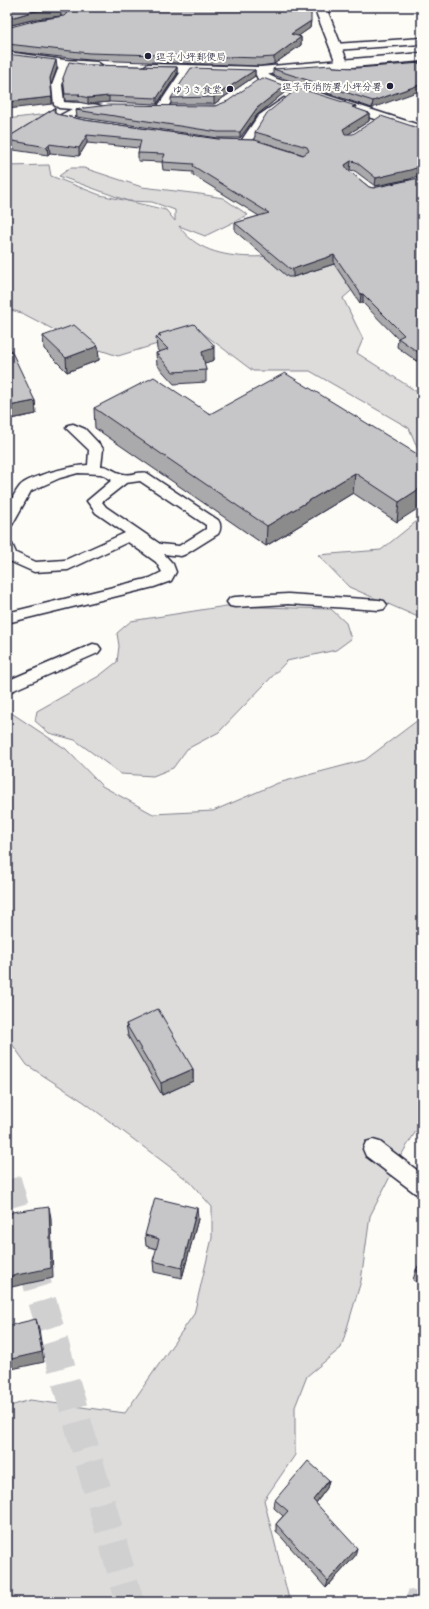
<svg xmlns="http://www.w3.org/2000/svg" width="429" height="1609" font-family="Sriracha,'Klee One',sans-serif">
  <rect width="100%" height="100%" fill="#fdfcf7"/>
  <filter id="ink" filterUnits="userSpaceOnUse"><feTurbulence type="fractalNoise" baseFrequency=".025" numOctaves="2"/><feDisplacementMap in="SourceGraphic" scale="8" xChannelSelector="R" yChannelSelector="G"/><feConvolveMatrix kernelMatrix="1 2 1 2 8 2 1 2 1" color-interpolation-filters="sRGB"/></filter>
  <g filter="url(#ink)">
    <path fill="#dddcdb" stroke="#807f8b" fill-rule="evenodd" d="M47 114 7 139V119Z
      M49 165 51 176 100 195 128 201 59 176 70 168H84L142 187 200 194 223 198 248 215 205 236 179 226C210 272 287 255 332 247L366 278 343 298 363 339 357 353 422 395V459L409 428 310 371H253L200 331 118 356 79 343 22 313 7 309V166ZM128 201 152 202 175 210V221L166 210Z
      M422 517V622L418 617 349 587 318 555 381 550Z
      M226 606 331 609 346 623 351 639 336 650 287 661 219 732 187 749 173 768 153 776 121 774 75 740 49 733 35 721 37 711 99 676 117 662 119 646 117 633 131 621Z
      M7 710 66 749 102 786 153 814 213 811 278 783 365 760 422 717V1129L416 1131 400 1157 370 1216 361 1281 341 1348 307 1376 295 1407V1455L264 1500 289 1599 284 1602H7V1407L30 1400 125 1413 194 1314 212 1238V1207L190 1182 84 1102 27 1065 7 1037Z"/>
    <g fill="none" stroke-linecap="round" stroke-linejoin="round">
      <path fill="#787885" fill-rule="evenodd" d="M7 41 42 54 43 55 38 56 7 45Z"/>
      <path stroke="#d1d0d1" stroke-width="28" stroke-dasharray="28 14" stroke-linecap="butt" d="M419 1602 422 1594"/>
      <path stroke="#d1d0d1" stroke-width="28" stroke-dasharray="28 14" stroke-linecap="butt" d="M7 1180 130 1602"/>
      <defs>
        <path id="service" d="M422 38V44L335 50 330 47 335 44Z
          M65 61 70 64 62 85 64 102C72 103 101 103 105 108L104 110 84 112 65 121H57L56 119 57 117 72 109 59 108 54 105 52 85 60 64Z
          M188 66 193 69 165 111H140L139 109 140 107 158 106 184 67Z
          M284 98 289 101 288 103 266 120 248 146H240L239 144 258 116Z
          M73 424 85 429 101 446 103 449 101 466C110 466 115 473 123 474 131 476 139 471 147 473L218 520C221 524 221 530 218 534L186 554 181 556 164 554 173 564 176 572 171 581 154 587 7 623V613L150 578 162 572 156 562 128 542 68 570 34 572 7 560V542L12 544 16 553 36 562 65 560 125 533 96 513 87 501 112 480 101 474 78 473 60 478 31 491 12 525 7 527C7 511 10 499 20 486 29 476 74 465 88 465L89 450 66 428 68 425ZM140 481 206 525V529L179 546 160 544 106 507 102 502 126 483Z
          M288 594 379 600 384 601 387 605 384 609 379 610 288 604 235 607 230 606 227 602 230 598 235 597Z
          M93 644 98 645 101 649 98 653 7 693V681Z
          M373 1140 380 1142 422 1174V1196L415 1193 366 1156 363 1149 366 1142Z"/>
        <path id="minor" d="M314 7H326L348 63 347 66H337L336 63Z
          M260 67 265 68 269 75 277 79 422 126V134L267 85 259 81 254 71Z"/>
        <path id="tertiary" d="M7 52 65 60 97 62 103 66C97 76 21 62 7 60Z
          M422 53V61L260 75 148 72 142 68 148 64 260 67Z"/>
      </defs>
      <use href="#service" stroke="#22223b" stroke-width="3"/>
      <use href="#minor" stroke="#22223b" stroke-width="3"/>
      <use href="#tertiary" stroke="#22223b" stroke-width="3"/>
      <use href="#service" fill="#fdfcf7" fill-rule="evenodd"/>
      <use href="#minor" fill="#fdfcf7" fill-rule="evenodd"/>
      <use href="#tertiary" fill="#fdfcf7" fill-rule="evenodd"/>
    </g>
    <path fill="#aaaaac" stroke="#22223b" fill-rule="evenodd" d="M7 7H311L310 28 298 36 301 37V45L274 64 260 66 89 60 7 51V28L62 16H61L36 19 7 26Z
      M368 7H379V10Z
      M422 63 372 108 273 75V69L333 67 356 68Z
      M89 65 177 67V74L157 104 109 102 88 104 79 102V101H65L63 78Z
      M255 70V76L214 104H171V98Z
      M285 86V92L257 115 240 138H218L77 117 76 110 215 106Z
      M356 106V109L369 113V121L348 134 410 179 375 186 355 171 350 170 349 171 369 187 373 188 419 178 422 176V363L421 364 397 347 398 339 363 303H360L334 264 293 277H288L235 231V223L259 216 193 175V172L163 170 162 162 138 161V153L139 148 87 143 79 156 50 153 48 155 7 149V138L55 108V113L56 114 84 120 218 139 255 140V132ZM265 143 304 155H303Z
      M159 334 214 357V360L204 363 206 370V382L174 384 157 365 156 353 159 352 157 349 156 337 159 336Z
      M43 336 98 346 99 360 67 372 44 349Z
      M7 350 35 401 36 414 11 419 7 409Z
      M94 408 210 414 422 457 397 522 353 493 266 546 95 428Z
      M126 1024 193 1069V1081L162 1095 128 1036Z
      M198 1219 182 1278 154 1272 153 1261 157 1249 146 1246 145 1235Z
      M422 1260V1285L413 1280 416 1270Z
      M329 1480 327 1488 316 1503 355 1556 326 1588 276 1531V1524L283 1516 274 1508 275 1500Z"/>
    <path fill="#8b8b8c" stroke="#22223b" d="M60 8 61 16 36 19 7 26V19L35 11Z
      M311 21 310 28 290 42 291 34Z
      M301 37V45L274 64V57Z
      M56 60 57 68 51 85 50 78Z
      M177 67V74L157 104V98Z
      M255 70V76L214 104V97Z
      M422 84V90L372 108 373 101Z
      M285 86V92L257 115 240 138V132L257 108Z
      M109 96V102L88 104V98Z
      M52 97V104L7 109V102Z
      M369 113V121L342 138 343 129Z
      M87 135V143L79 156V148Z
      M49 144 50 153 48 155 47 147Z
      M351 161 350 170 345 174V165Z
      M422 166V174L410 179 375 186 376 178Z
      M334 255V264L293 277V269Z
      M361 294H363V303H360Z
      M214 345V360L202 364V352L211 346Z
      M98 346 99 360 67 372 66 358Z
      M422 355V363L421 364Z
      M35 401 36 414 11 419 9 406Z
      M355 473 353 493 266 546 267 526Z
      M422 487V506L397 522 399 502Z
      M193 1069V1081L162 1095 161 1083Z
      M49 1207 51 1218 53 1278 7 1288V1277Z
      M197 1208 198 1219 182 1278V1268Z
      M36 1319 39 1329 44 1362 7 1370V1360Z
      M329 1480 327 1488 312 1508 313 1500Z
      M357 1548 355 1556 326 1588 328 1581Z"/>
    <path fill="#c6c6c8" stroke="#22223b" d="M7 7H311V21L291 34 301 37 274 57 260 58 89 53 7 44V28L37 20 64 16 67 13 60 8 35 11 7 19Z
      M7 54 56 60 50 78 52 97 7 102Z
      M69 62 89 65 177 67 157 98 109 96 88 98 78 95 80 94H65L63 78Z
      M422 63V84L373 101 273 69 332 65 333 67 356 68Z
      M191 68 255 70 214 97 171 98Z
      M263 78 285 86 257 108 240 132H218L76 110 84 108 109 105 215 106 228 101 256 81Z
      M298 88 356 106 352 107 369 113 343 129 345 134H353L381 116 418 128 422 131V166L410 170 376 178 356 162 351 161 345 165 347 169 369 187 373 188 419 178 422 176V355L398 338 404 335 363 294H361L334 255 293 269 289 268 235 223 269 213 193 166 194 164 162 162 165 154 138 153 141 140 87 135 79 148 49 144 47 147 7 140V138L55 108 54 111 56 114 84 120 218 139 255 140 303 155 309 151 307 147 255 132 267 113Z
      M194 324 214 345 211 346 214 348 202 352 206 370 173 372 156 353 168 349 156 337 161 336 159 334Z
      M74 325 98 346 66 358 43 336Z
      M10 348 35 401 9 406 7 400V350Z
      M285 373 422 457V487L399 502 355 473 267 526 94 408 154 377 210 414Z
      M158 1009 193 1069 161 1083 126 1024Z
      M155 1198 197 1208 182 1268 153 1261 159 1239 145 1235Z
      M49 1207 51 1268 7 1277V1220L12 1212Z
      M422 1260V1273L416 1270Z
      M36 1319 42 1352 7 1360V1326Z
      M308 1461 329 1480 313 1500 357 1548 328 1581 276 1524 288 1511 275 1500Z"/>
  </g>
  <g fill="#22223b" stroke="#fdfcf7" stroke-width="1.5">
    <circle cx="148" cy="56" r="4"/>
    <circle cx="390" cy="86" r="4"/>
    <circle cx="230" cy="89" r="4"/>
  </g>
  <g text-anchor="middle" stroke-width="4" stroke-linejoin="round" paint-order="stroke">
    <g font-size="10" fill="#22223b" stroke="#fdfcf7" text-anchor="end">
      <text x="156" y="60" text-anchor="start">逗子小坪郵便局</text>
      <text x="382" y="90">逗子市消防署小坪分署</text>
      <text x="222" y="93">ゆうき食堂</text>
    </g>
  </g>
  <rect width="429" height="1609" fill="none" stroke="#fdfcf7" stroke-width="24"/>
  <rect x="12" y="12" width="405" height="1585" fill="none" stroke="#22223b" stroke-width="1.5" filter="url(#ink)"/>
</svg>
